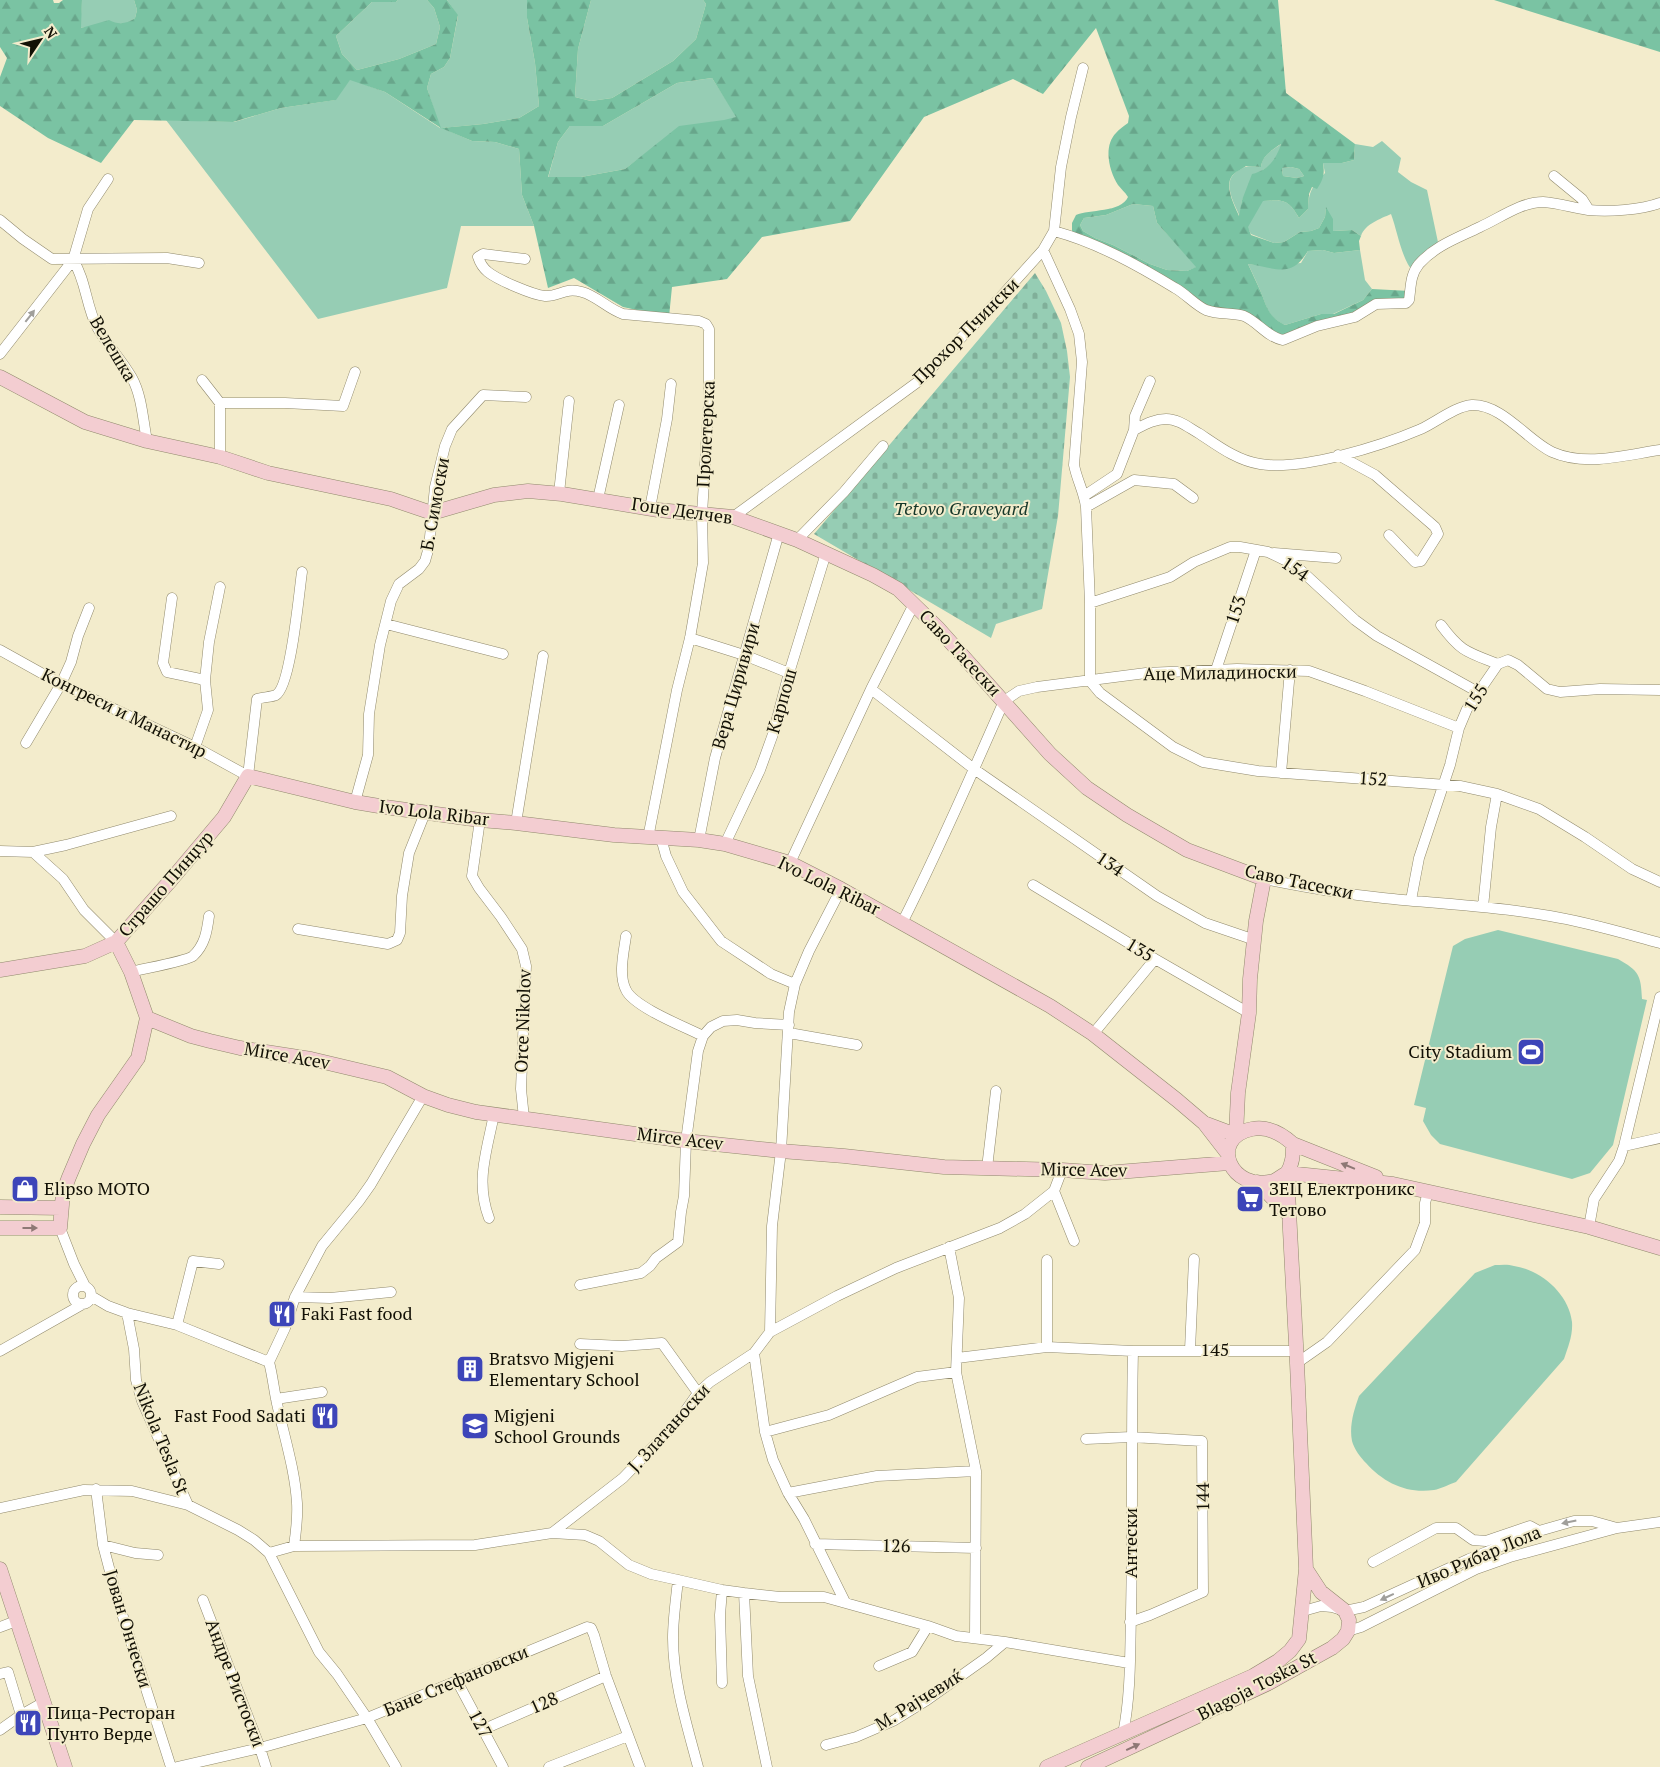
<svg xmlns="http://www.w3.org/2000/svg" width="1660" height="1767" font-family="'PT Serif',serif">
  <defs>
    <pattern id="forest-firs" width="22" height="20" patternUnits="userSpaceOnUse" patternTransform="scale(1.25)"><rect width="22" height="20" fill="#7ac3a3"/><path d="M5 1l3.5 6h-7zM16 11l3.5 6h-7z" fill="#68a68b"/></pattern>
    <pattern id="cemetery-stones" width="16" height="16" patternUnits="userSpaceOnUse" patternTransform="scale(1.25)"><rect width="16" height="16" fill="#96cdb4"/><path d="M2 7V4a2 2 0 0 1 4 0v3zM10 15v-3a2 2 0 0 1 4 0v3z" fill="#80af99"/></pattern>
  </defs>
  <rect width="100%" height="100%" fill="#f3eccc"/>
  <path fill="#96cdb4" d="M82 0H134L137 10 135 18 127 23 80 28Z
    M398 0H427L434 8 440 27 436 44 399 59 357 70 342 54 336 36 372 2H396Z
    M447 0H527V18L535 63 539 106 519 118 483 124 442 128 472 141 495 142 519 149 522 195 534 226H461L447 288 318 319 166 120 234 122 281 108 335 100 350 79 385 92 440 128 427 88 431 74 444 67 450 58 458 16Z
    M591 0H703L706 4 696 39 673 61 612 98 591 101 575 97 578 49Z
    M712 78 737 117 650 150 625 169 581 177 548 178 558 142 570 126H603L677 83Z
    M1382 141 1401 158 1398 172 1411 182 1427 190 1439 247 1414 273C1401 258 1398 233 1391 214 1380 219 1365 224 1361 236L1352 230 1333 231 1326 208 1325 217 1319 228 1311 231 1300 232 1284 242 1274 243 1251 234 1247 227 1262 201C1283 200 1288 198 1299 218L1308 209C1309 190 1312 187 1325 173L1323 163H1342L1354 160 1355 144 1373 147Z
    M1281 144 1278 156 1269 166 1260 172 1242 200 1240 217C1235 205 1222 184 1235 173 1246 165 1248 166 1261 167 1262 155 1273 150 1281 144Z
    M1291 167 1299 169 1304 176 1297 178 1283 176 1282 168Z
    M1133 204 1153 206 1157 223 1197 267 1187 271 1167 270 1150 264 1113 245 1095 238 1083 231 1080 225 1084 218 1106 215Z
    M1323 250 1334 253 1360 250 1365 280 1372 289 1363 300 1333 314H1321L1285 325C1266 316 1267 306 1260 290 1256 281 1252 272 1248 264L1267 266 1301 263 1308 251Z
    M1498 930 1618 959C1639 971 1641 975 1642 999L1647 1000 1613 1145 1590 1173 1572 1179 1440 1144 1431 1135 1423 1121 1426 1108 1414 1105 1453 946 1465 939Z
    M1495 1265C1501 1265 1508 1264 1514 1266 1541 1270 1569 1294 1572 1322 1573 1335 1568 1347 1564 1359L1456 1482C1449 1484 1441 1489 1434 1490 1407 1494 1384 1483 1366 1463 1361 1458 1354 1449 1352 1441 1349 1426 1354 1410 1359 1396L1475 1273Z"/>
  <path fill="url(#forest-firs)" fill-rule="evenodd" d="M0 0H53L54 3H59L63 0H82L81 28 109 20C119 25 126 24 135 18L137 10 134 0H398L396 2H372L336 36 342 54 357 70 399 59 436 44 440 27 434 8 427 0H447L458 15 450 58 444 67 431 74 427 88 441 128 483 124 519 118 539 106 535 63 527 18V0H591L578 49 575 97 591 101 612 98 673 61 696 39 706 4 703 0H1278L1286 93 1355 144 1354 160 1342 163H1323C1325 174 1323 180 1317 189L1312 187 1309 194 1308 209 1299 218C1288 199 1284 200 1263 201L1248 227 1251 235 1274 243 1284 242 1300 232 1311 231 1319 228 1325 217 1326 207 1333 219V231L1352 230 1361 236 1359 241 1360 250 1334 253 1323 250 1308 251C1291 279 1277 268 1248 264 1252 273 1256 281 1260 290 1267 306 1267 316 1285 325L1321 314H1334L1363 300 1372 289 1410 291 1409 298 1383 304 1285 340 1257 325 1221 314 1072 237V223L1076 215C1089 209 1121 213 1128 197 1125 192 1121 189 1118 185 1109 171 1103 146 1116 133 1119 129 1124 126 1128 123L1129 116 1096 28 1043 94 1013 79 924 117 850 221 762 237 727 279 672 287 669 317 623 307 574 278 548 288 534 226 522 195 519 149 495 142 472 141 441 128 385 92 350 80 336 100 281 108 233 122 134 120 101 163 48 138 0 106V77L7 58 0 47ZM712 78 736 117 724 120 679 126 625 169 581 177H548L558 142 570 126H603L677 83ZM1281 144C1276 160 1268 170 1252 174L1242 200 1239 216C1235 206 1224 187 1232 176 1235 172 1242 169 1246 166L1261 167C1262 156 1272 150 1281 144ZM1291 167 1299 169 1304 176 1297 178 1283 176 1282 168ZM1133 204 1153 206 1157 223 1196 267 1187 271 1167 270 1150 264 1113 245 1095 238 1083 231 1080 225 1084 218 1106 215Z
    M1494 0H1660V52Z"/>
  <path fill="url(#cemetery-stones)" d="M1035 273 1046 291 1061 323 1067 351 1070 377 1058 516 1042 609 996 624 991 638 814 534Z"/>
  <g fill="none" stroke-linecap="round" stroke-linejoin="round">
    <defs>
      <path id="street" d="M1554 176 1582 199 1589 210
        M0 220 23 239 52 259 167 258 199 263
        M1054 231C1098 243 1137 265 1175 288 1186 294 1195 305 1206 310 1219 315 1232 312 1244 316 1258 322 1267 337 1283 340L1317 326 1355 317 1376 304 1406 303 1409 300C1411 287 1410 275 1419 264 1436 245 1458 238 1480 227 1500 218 1521 202 1543 202 1559 203 1573 208 1588 210 1608 212 1642 210 1660 203
        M1043 250 1070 309 1079 334 1082 362 1074 465C1077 480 1084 492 1086 507L1090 603V681L1100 693 1173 747 1203 762 1258 771 1460 786 1497 794 1539 809 1585 837 1632 869 1660 882
        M525 259 483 254 478 257C480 263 483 268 488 272 498 280 533 295 545 296 559 297 564 287 582 292 597 296 608 309 623 314L699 321 706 324 709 329V399L702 514 703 563 690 638 677 690 648 838
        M73 260C86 280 86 306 97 327 107 345 122 360 132 378 142 396 143 421 147 441
        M0 354 73 260 88 209 108 179
        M202 380 220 403V457
        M220 403H285L343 406 355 372
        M1134 430C1144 425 1154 419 1166 419 1179 419 1189 428 1200 434 1218 446 1238 461 1260 464 1302 471 1381 446 1421 429 1436 422 1456 406 1472 405 1502 404 1527 440 1552 452 1586 467 1625 455 1660 450
        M1338 455 1375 475 1435 527 1438 534 1421 561 1415 562 1389 535
        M559 493 569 401
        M1084 496 1117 474 1134 430 1135 416 1150 381
        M598 499 619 405
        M1086 507 1134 480 1174 484 1193 498
        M650 508 667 419 671 384
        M733 517 919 381 999 299 1043 250 1054 231 1061 167 1071 117 1083 68
        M797 540 844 492 883 446
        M1274 553 1336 558
        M172 598 163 663 167 672 205 680
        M1090 603 1170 577 1194 562 1230 547H1240L1268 552 1295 565 1355 620 1377 636 1478 692
        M386 624 503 654
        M1441 625C1461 652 1467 652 1498 664
        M690 638 744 655 789 673
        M0 650 61 684 195 747 248 776 257 699C263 697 272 697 276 695 291 686 299 592 302 572
        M1216 670 1256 550
        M871 689 974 769 1157 896 1205 923 1255 940
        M26 743 61 684 71 662 78 636 89 608
        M195 747 208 710 205 680 209 642 220 587
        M1281 773 1290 670
        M355 802 368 755 369 714 380 645 391 601 399 584 419 569 425 561 429 547 435 487 445 446 452 429 483 395 526 397
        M480 820 472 876 479 888 501 917 522 949 526 966 521 1089 524 1118
        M516 823 543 656
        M661 838 666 856 683 892 721 941 771 974 795 984
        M699 840 715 758 779 533
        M725 844 760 770 773 734 789 673 826 553
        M0 851 33 852 63 879 84 910 116 942
        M33 852 66 845 171 816
        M790 863 871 689 914 604
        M1264 879C1303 887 1343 894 1383 898 1439 904 1495 906 1550 916 1587 922 1623 933 1660 943
        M1033 885 1155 959 1249 1013
        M1411 900 1419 858 1450 765 1459 728 1467 709 1498 664 1508 660 1518 665 1547 689 1560 692 1600 689 1660 690
        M1483 907 1491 827 1497 794
        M902 923C939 850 971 776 1004 701L1019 691 1037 687 1146 673 1237 669 1309 671 1365 691 1459 728
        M298 929 388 944 397 940 400 933 402 896 409 853 425 813
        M626 936C624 951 618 975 626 990 634 1007 685 1027 703 1036
        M131 972C142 969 187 961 193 956 205 945 207 931 209 916
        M789 1033 857 1045
        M1093 1034 1155 959
        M1624 1146 1660 1138
        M987 1168 996 1091
        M1054 1191 1074 1241
        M489 1218C475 1181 487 1151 494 1114
        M1589 1227 1594 1199 1619 1161 1624 1146 1660 997
        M60 1228 74 1264 85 1286
        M949 1247 959 1298 956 1372 976 1471 975 1638
        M580 1285 641 1273 650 1266 656 1258 678 1242 681 1212 684 1196 686 1141 698 1051 703 1036 711 1027 723 1021 737 1020 755 1023 789 1025
        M73 1295a9 9 0 1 1 18 0a9 9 0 1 1-18 0Z
        M91 1296 108 1306 127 1313 177 1325 269 1362
        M295 1297 330 1298 391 1292
        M127 1313 134 1349 136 1380 142 1401 188 1505
        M177 1325 193 1261 219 1264
        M770 1332 772 1226 781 1151 789 1012 795 984 809 951 841 889
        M580 1344 622 1346 662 1343 698 1393
        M1047 1347V1260
        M1190 1350 1194 1259
        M0 1351 83 1304
        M754 1353 765 1432 773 1460 788 1493 804 1519 845 1602
        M957 1358 1047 1347 1133 1351H1297
        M1297 1363 1327 1342 1415 1250 1425 1223V1203L1428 1192
        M276 1399 322 1392
        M765 1432 829 1415 917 1377 956 1372
        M1086 1439 1131 1437 1202 1441 1203 1592 1150 1615 1130 1622
        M96 1489 103 1545 117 1598 171 1767
        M788 1493 877 1476 976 1471
        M0 1508 84 1490 132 1491 188 1505 238 1530 254 1540 269 1553 319 1652 337 1674 367 1718 396 1767
        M552 1533 623 1478 679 1420 698 1393 710 1382 754 1353 770 1332 837 1296 896 1268 1000 1228 1025 1214 1054 1191 1062 1170
        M815 1544 976 1548
        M103 1545 135 1553 158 1555
        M294 1546C296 1532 298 1518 297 1503 295 1471 285 1439 278 1408 274 1392 273 1377 269 1362L285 1328 295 1297 322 1246 359 1201 371 1184 423 1096
        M269 1553 294 1546 475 1545 552 1533 585 1535 599 1541 629 1565 651 1574 678 1580 722 1590 744 1593 780 1597H824L928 1626 956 1636 1005 1642 1129 1663
        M1373 1562 1436 1528H1456L1473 1540 1486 1541 1530 1526 1539 1531
        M678 1580C676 1599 673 1619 673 1638 673 1682 687 1725 698 1767
        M744 1593 748 1676 767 1767
        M203 1600 260 1748 266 1767
        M1303 1611 1321 1606 1332 1607 1345 1611 1364 1607 1469 1559 1539 1531 1574 1521H1592L1617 1528 1660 1522
        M0 1627 16 1621
        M1348 1631 1361 1627 1476 1569 1510 1557 1617 1528
        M879 1666 912 1652 928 1626
        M0 1674 8 1672 21 1715
        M457 1681 503 1767
        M722 1683 720 1615 722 1590
        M0 1730 21 1715 44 1702
        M482 1730 606 1676
        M1123 1734C1131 1694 1130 1653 1131 1613 1133 1525 1131 1438 1133 1351
        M826 1745 856 1737 893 1721 927 1700 986 1658 1005 1642
        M177 1767 260 1748 367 1718 587 1627 591 1628 594 1635 606 1676 640 1767
        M549 1767 628 1736"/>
      <path id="secondary" d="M0 377 85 422 147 441 220 457 268 473 391 499 432 513 494 495 528 491 562 494 658 510 733 517 797 540 873 575 898 589 937 627 1050 754 1087 788 1127 815 1187 850 1264 879 1256 921 1250 979 1249 1013 1238 1093 1236 1135 1204 1123
        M0 970 85 956 116 942 171 880 224 817 248 776 355 802 385 807 480 820 516 823 614 835 699 840 725 844 790 863 841 889 1050 1006 1093 1034 1177 1100 1204 1123 1228 1154
        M147 1018 191 1036 210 1041 240 1048 311 1059 387 1077 423 1096 448 1105 476 1112 686 1141 781 1151 844 1156 944 1167 1062 1170 1105 1173 1229 1163
        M1293 1144 1376 1177
        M1257 1182 1289 1215
        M0 1207 61 1208
        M0 1228H60L63 1193 69 1177 83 1144 98 1115 138 1058 147 1018 131 972 116 942
        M0 1569 65 1767
        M1047 1767 1253 1676 1278 1661 1290 1651 1299 1639 1306 1569 1297 1363 1287 1173C1293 1163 1293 1155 1293 1144 1281 1133 1268 1126 1252 1129 1208 1138 1230 1193 1274 1181 1278 1179 1283 1175 1287 1173L1393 1184 1589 1227 1660 1248
        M1088 1767 1269 1683 1332 1648 1343 1639 1348 1631 1349 1620 1345 1611 1321 1592 1306 1569"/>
    </defs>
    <use href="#street" stroke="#90896c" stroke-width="11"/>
    <use href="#secondary" stroke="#90896c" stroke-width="15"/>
    <use href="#street" stroke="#fff" stroke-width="10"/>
    <use href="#secondary" stroke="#f3cdd1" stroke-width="14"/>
  </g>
  <defs><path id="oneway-solid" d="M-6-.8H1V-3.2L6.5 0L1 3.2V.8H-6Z" transform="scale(1.25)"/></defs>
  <g fill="#a09f9b">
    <use href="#oneway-solid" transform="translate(30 316) rotate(-52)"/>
    <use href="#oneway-solid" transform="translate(1569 1522) rotate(168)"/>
    <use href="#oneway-solid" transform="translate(1387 1597) rotate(155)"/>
  </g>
  <g fill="#8e7875">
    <use href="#oneway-solid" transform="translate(1348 1166) rotate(-158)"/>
    <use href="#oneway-solid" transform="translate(30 1228)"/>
    <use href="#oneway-solid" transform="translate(1133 1747) rotate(-25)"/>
  </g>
  <defs>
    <symbol id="stadium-square" viewBox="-11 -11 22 22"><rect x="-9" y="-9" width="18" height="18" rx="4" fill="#3d45b9" stroke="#f3eccc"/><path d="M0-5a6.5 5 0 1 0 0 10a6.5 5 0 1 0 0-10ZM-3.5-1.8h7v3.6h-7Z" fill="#fff"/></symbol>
    <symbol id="shop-square" viewBox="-11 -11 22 22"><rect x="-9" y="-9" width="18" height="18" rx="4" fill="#3d45b9" stroke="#f3eccc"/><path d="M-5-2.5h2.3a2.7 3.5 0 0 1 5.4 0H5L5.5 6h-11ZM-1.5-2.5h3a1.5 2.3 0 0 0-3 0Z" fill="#fff"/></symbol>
    <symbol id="supermarket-square" viewBox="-11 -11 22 22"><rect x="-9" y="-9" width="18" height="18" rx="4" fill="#3d45b9" stroke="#f3eccc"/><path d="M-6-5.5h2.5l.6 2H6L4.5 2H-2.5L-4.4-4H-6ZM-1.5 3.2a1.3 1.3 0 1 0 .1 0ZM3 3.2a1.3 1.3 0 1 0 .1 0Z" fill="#fff"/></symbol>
    <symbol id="restaurant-square" viewBox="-11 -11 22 22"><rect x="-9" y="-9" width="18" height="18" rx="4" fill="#3d45b9" stroke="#f3eccc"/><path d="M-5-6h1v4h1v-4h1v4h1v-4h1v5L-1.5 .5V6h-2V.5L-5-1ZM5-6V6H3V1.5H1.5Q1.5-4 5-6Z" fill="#fff"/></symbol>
    <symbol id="building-square" viewBox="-11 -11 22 22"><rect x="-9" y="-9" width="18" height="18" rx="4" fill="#3d45b9" stroke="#f3eccc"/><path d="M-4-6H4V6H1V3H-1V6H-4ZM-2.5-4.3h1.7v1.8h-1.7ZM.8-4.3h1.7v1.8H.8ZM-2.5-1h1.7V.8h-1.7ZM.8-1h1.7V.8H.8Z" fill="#fff"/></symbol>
    <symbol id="school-square" viewBox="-11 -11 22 22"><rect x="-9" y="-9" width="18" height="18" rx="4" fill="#3d45b9" stroke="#f3eccc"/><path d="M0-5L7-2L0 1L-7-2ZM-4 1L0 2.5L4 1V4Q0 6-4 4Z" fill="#fff"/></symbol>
  </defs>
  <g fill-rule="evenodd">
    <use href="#stadium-square" x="1515" y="1036" width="32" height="32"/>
    <use href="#shop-square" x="9" y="1173" width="32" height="32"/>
    <use href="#supermarket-square" x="1234" y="1183" width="32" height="32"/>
    <use href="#restaurant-square" x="266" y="1298" width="32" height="32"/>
    <use href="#building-square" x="454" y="1353" width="32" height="32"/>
    <use href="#restaurant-square" x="309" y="1400" width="32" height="32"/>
    <use href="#school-square" x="459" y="1410" width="32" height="32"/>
    <use href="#restaurant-square" x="12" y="1707" width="32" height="32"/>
  </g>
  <g text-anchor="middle" stroke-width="4" stroke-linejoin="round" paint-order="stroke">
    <g font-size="18" fill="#121005" stroke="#f3eccc">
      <text transform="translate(966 331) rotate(-45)" y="6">Прохор Пчински</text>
      <text transform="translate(113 349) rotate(59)" y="6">Велешка</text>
      <text transform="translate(706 434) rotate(-87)" y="6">Пролетерска</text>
      <text transform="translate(435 504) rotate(-80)" y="6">Б. Симоски</text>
      <text transform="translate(682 511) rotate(8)" y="6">Гоце Делчев</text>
      <text transform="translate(1295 569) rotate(34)" y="6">154</text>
      <text transform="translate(1236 610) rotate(-72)" y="6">153</text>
      <text transform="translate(960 653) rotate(47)" y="6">Саво Тасески</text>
      <text transform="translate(1220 673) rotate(-1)" y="6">Аце Миладиноски</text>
      <text transform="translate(736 686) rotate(-74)" y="6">Вера Циривири</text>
      <text transform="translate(1476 698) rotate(-58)" y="6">155</text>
      <text transform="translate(782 701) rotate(-74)" y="6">Карпош</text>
      <text transform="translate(124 713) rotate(26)" y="6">Конгреси и Манастир</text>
      <text transform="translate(1373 779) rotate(4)" y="6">152</text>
      <text transform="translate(434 813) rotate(7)" y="6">Ivo Lola Ribar</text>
      <text transform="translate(1110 864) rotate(34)" y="6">134</text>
      <text transform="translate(1299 882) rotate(12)" y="6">Саво Тасески</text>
      <text transform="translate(166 884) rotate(-49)" y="6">Страшо Пинџур</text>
      <text transform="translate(829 886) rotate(26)" y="6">Ivo Lola Ribar</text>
      <text transform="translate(1140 950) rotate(31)" y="6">135</text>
      <text transform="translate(523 1021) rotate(-88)" y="6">Orce Nikolov</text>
      <text transform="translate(287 1056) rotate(10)" y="6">Mirce Acev</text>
      <text transform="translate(680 1139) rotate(7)" y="6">Mirce Acev</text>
      <text transform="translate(1084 1170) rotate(1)" y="6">Mirce Acev</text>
      <text x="1215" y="1356">145</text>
      <text transform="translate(669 1428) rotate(-48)" y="6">Ј. Златаноски</text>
      <text transform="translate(161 1439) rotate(68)" y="6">Nikola Tesla St</text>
      <text transform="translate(1203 1497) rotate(-91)" y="6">144</text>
      <text transform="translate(1131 1543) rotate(-90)" y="6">Антески</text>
      <text transform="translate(896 1546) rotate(1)" y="6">126</text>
      <text transform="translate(1479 1557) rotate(-23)" y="6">Иво Рибар Лола</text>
      <text transform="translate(128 1629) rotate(73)" y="6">Јован Ончески</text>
      <text transform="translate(456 1681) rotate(-23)" y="6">Бане Стефановски</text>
      <text transform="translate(235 1683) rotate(69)" y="6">Андре Ристоски</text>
      <text transform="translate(1257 1686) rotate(-27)" y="6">Blagoja Toska St</text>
      <text transform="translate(919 1700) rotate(-32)" y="6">М. Рајчевиќ</text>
      <text transform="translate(544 1703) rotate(-24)" y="6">128</text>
      <text transform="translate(480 1724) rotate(62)" y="6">127</text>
    </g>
    <g font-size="18" font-style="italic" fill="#143628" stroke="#f3eccc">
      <text x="961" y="515">Tetovo Graveyard</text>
    </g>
    <g font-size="18" fill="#121005" stroke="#f3eccc" text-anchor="start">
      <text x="1512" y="1058" text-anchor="end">City Stadium</text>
      <text x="44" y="1195">Elipso MOTO</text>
      <text x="1269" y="1195">ЗЕЦ Електроникс<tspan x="1269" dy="21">Тетово</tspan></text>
      <text x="301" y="1320">Faki Fast food</text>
      <text x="489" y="1365">Bratsvo Migjeni<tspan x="489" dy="21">Elementary School</tspan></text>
      <text x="306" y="1422" text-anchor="end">Fast Food Sadati</text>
      <text x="494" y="1422">Migjeni<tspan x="494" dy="21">School Grounds</tspan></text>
      <text x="47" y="1719">Пица-Ресторан<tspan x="47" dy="21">Пунто Верде</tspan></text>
    </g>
  </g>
  <g transform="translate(40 40) rotate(55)" stroke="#f3eccc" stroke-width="4" paint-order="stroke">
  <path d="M0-4L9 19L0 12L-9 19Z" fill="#121005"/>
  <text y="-8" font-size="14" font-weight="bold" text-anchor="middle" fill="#121005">N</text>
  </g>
</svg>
